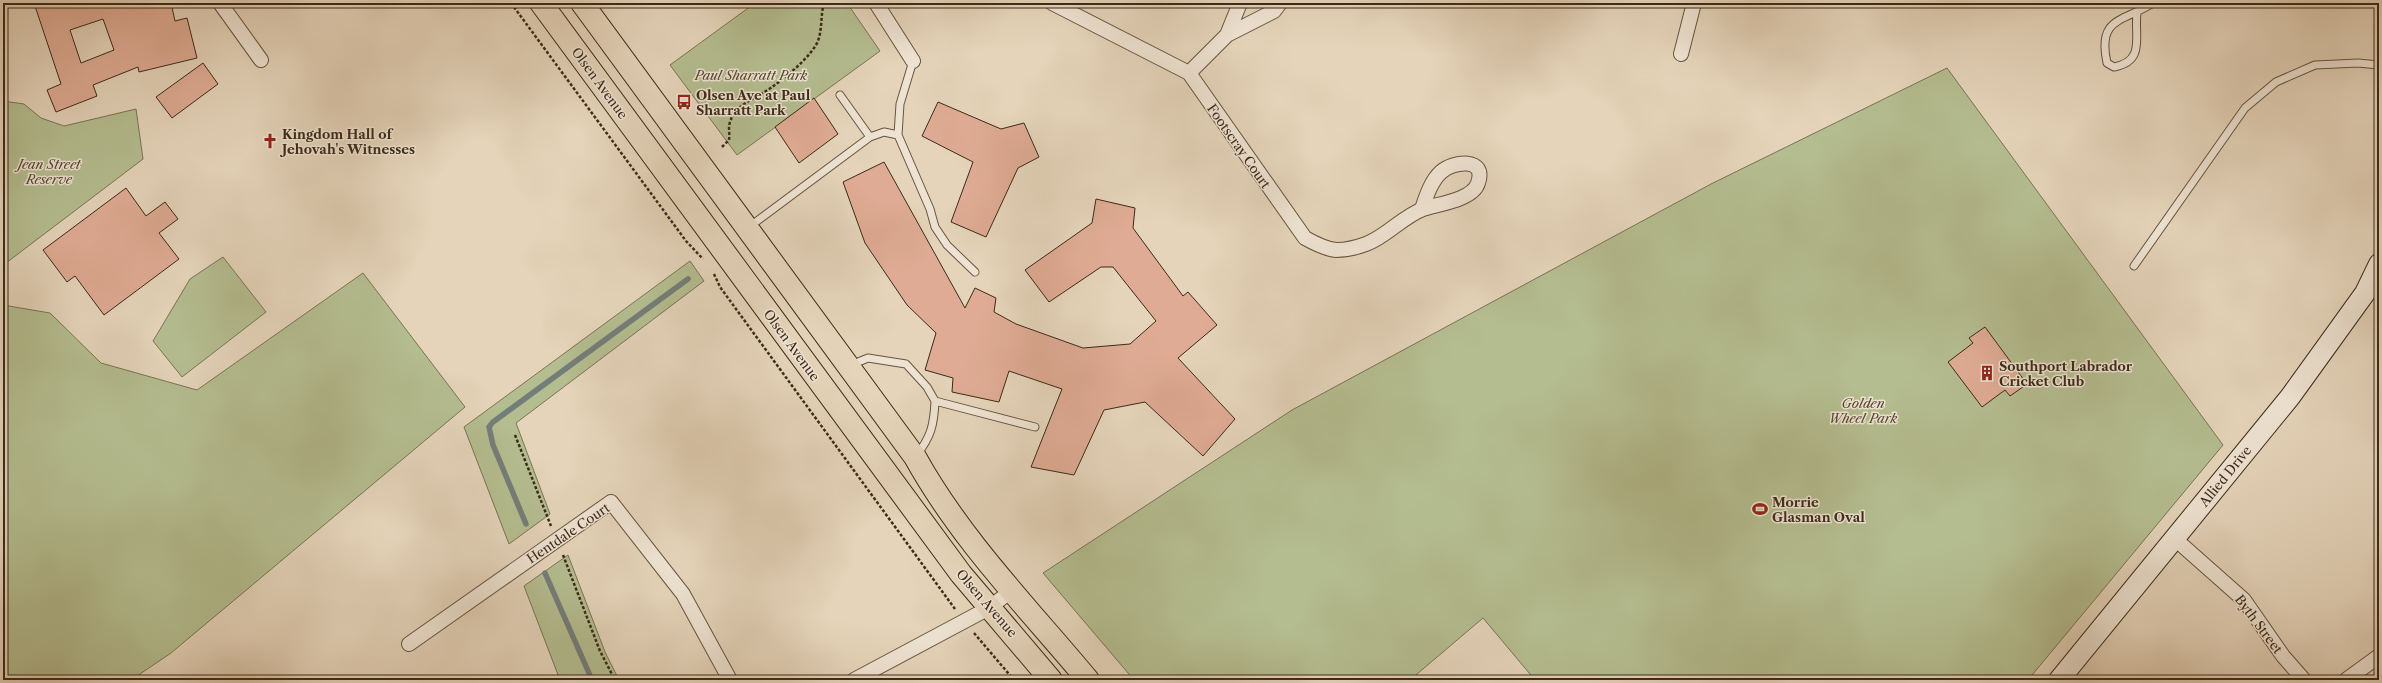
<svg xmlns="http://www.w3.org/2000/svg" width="2382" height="683" font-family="'Libre Caslon Text',serif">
  <rect width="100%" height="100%" fill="#e5d4ba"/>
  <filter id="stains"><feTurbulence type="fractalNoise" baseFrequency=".005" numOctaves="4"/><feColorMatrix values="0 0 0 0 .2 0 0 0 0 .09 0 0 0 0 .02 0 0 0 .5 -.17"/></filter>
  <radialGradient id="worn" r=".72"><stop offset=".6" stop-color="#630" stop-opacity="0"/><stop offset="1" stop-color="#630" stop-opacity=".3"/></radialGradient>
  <path fill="#b4bd90" stroke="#787454" d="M755 3H847L880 51 737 155 670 65Z
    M1947 68 2223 445 2028 680H1535L1483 618 1410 680H1134L1043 573 1292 410 1711 184Z
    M3 101 24 104 41 118 64 126 136 109 143 159 6 263 3 260Z
    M223 257 266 312 182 377 153 341 190 279Z
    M690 261 704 281 516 423 550 514 509 544 464 427Z
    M363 273 465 407 171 653 131 680H3V305L50 313 101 363 197 390Z
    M568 555 605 652 619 680H560L524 586Z"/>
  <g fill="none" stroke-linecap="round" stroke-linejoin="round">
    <path stroke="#747e79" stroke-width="5.5" d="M526 524 493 445 489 427 493 422 688 279
      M545 573 592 680"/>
  </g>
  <path fill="#dfab94" stroke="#3c2a18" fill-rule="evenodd" d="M34 3H171L175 21 187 18 197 58 139 72 138 67 93 85 97 96 56 112 47 90 61 84ZM103 19 114 50 81 63 70 30Z
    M203 63 218 84 172 118 156 97Z
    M814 98 838 134 799 163 775 127Z
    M938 102 1001 129 1024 123 1039 157 1018 168 986 237 951 222 973 162 922 136Z
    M884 162 965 308 975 288 996 298 994 312 1016 324 1083 348 1130 344 1156 321 1113 267H1101L1049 302 1025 270 1092 223 1096 199 1135 208 1133 228 1183 296 1188 292 1217 325 1178 358 1235 419 1203 456 1145 402 1104 410 1074 475 1031 467 1062 389 1009 371 999 402 952 392 953 378 925 370 936 333 907 305 865 243 843 182Z
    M126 188 146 216 165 202 178 219 159 233 179 259 104 315 75 276 67 282 43 250Z
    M1985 327 2027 384 2010 396 2005 390 1982 407 1948 362 1973 343 1969 338Z"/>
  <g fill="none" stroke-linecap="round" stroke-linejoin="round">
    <defs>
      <path id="lane" d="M2137 13C2134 36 2146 61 2114 67L2107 63C2097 17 2123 22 2153 3
        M898 135 900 104 913 61
        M870 137 884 132 898 135 930 209 935 227 947 245 975 272
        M749 227 870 137 840 95
        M2134 266 2245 108 2276 82 2315 65 2358 63 2379 65
        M851 365 868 358 906 364 927 387 935 401
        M916 456C931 437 934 425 935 401L1035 427"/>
      <path id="street" d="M220 3 261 60
        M876 3 913 61
        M1052 3 1189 73 1305 238C1314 243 1325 249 1336 250 1345 250 1358 247 1366 244 1386 237 1402 217 1423 209 1437 204 1473 200 1478 183 1487 157 1453 161 1441 172 1431 181 1426 197 1422 209
        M1227 35 1240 3
        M1681 54 1694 3
        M1189 73 1227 35 1274 11 1280 3
        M2174 538 2244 600 2283 656 2304 680
        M409 644 611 502 683 594 730 680
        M854 680 989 608 1011 591
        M2346 680 2379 656"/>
      <path id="secondary" d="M2059 680 2290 397 2365 293 2379 264"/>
      <path id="primary" d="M541 3 961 574 1051 680
        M582 3 915 457C961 540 1028 608 1088 680"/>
    </defs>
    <use href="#lane" stroke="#665440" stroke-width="9"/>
    <use href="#street" stroke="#665440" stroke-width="16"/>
    <use href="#secondary" stroke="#3c2a18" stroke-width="22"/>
    <use href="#primary" stroke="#3c2a18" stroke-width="24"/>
    <path stroke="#3c2a18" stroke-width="2.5" stroke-dasharray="3 2" stroke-linecap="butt" d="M511 3 686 241 703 259
      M722 147 729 140C730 134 728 127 730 122 735 104 759 97 772 87 787 76 805 62 816 45 823 33 820 16 824 3
      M714 274 720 287 955 609
      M515 435 551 526
      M563 555 600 651 615 680
      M974 633 1014 680"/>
    <use href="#lane" stroke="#eee3d2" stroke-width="7"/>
    <use href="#street" stroke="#eee3d2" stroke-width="14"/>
    <use href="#secondary" stroke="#eee3d2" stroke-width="20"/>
    <use href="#primary" stroke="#e5d4ba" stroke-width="22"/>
  </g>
  <defs>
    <symbol id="bus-bare" viewBox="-9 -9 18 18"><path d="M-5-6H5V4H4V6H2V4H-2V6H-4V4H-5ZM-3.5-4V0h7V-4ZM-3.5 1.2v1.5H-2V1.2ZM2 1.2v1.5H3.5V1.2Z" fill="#8f2418" stroke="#eee3d2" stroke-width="2.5" paint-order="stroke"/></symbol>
    <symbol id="church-bare" viewBox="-9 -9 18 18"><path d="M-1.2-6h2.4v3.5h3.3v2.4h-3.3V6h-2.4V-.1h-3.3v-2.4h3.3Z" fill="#8f2418" stroke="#eee3d2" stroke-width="2.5" paint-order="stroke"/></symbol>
    <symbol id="building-bare" viewBox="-9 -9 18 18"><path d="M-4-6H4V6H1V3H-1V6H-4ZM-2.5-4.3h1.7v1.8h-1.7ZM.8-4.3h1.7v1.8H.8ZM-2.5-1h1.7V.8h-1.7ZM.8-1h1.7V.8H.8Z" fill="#8f2418" stroke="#eee3d2" stroke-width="2.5" paint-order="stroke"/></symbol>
    <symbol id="stadium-bare" viewBox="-9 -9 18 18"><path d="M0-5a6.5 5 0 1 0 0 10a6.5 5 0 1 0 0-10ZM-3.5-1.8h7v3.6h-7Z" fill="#8f2418" stroke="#eee3d2" stroke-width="2.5" paint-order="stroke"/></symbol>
  </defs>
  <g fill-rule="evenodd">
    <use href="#bus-bare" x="673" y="91" width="22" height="22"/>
    <use href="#church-bare" x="259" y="130" width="22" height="22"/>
    <use href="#building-bare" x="1976" y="362" width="22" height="22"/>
    <use href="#stadium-bare" x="1749" y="498" width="22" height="22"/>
  </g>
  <g text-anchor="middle" stroke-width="3" stroke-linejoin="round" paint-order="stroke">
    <g font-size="13" font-style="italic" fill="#544730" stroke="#eee3d2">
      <text x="751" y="80">Paul Sharratt Park</text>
      <text x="49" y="169">Jean Street<tspan x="49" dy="15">Reserve</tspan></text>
      <text x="1863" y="408">Golden<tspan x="1863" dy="15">Wheel Park</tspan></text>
    </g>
    <g font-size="13" fill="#3c2a18" stroke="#eee3d2">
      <text transform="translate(600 83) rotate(54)" y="5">Olsen Avenue</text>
      <text transform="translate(1239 146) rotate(55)" y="5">Footscray Court</text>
      <text transform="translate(792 345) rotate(54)" y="5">Olsen Avenue</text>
      <text transform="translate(2225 476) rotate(-51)" y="5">Allied Drive</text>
      <text transform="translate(568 533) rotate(-34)" y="5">Hentdale Court</text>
      <text transform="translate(987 603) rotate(49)" y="5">Olsen Avenue</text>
      <text transform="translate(2259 624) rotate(53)" y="5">Byth Street</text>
    </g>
    <g font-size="13" font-weight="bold" fill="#3c2a18" stroke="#eee3d2" text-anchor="start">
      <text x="696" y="100">Olsen Ave at Paul<tspan x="696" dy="15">Sharratt Park</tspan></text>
      <text x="282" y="139">Kingdom Hall of<tspan x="282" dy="15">Jehovah's Witnesses</tspan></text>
      <text x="1999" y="371">Southport Labrador<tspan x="1999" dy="15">Cricket Club</tspan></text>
      <text x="1772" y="507">Morrie<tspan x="1772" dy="15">Glasman Oval</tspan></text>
    </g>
  </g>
  <rect width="2382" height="683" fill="none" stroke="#e5d4ba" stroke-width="16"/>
  <rect x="4" y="4" width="2374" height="675" fill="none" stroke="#3c2a18" stroke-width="2"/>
  <rect x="8" y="8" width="2366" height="667" fill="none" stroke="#3c2a18"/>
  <rect width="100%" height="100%" filter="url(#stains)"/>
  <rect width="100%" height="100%" fill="url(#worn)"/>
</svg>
